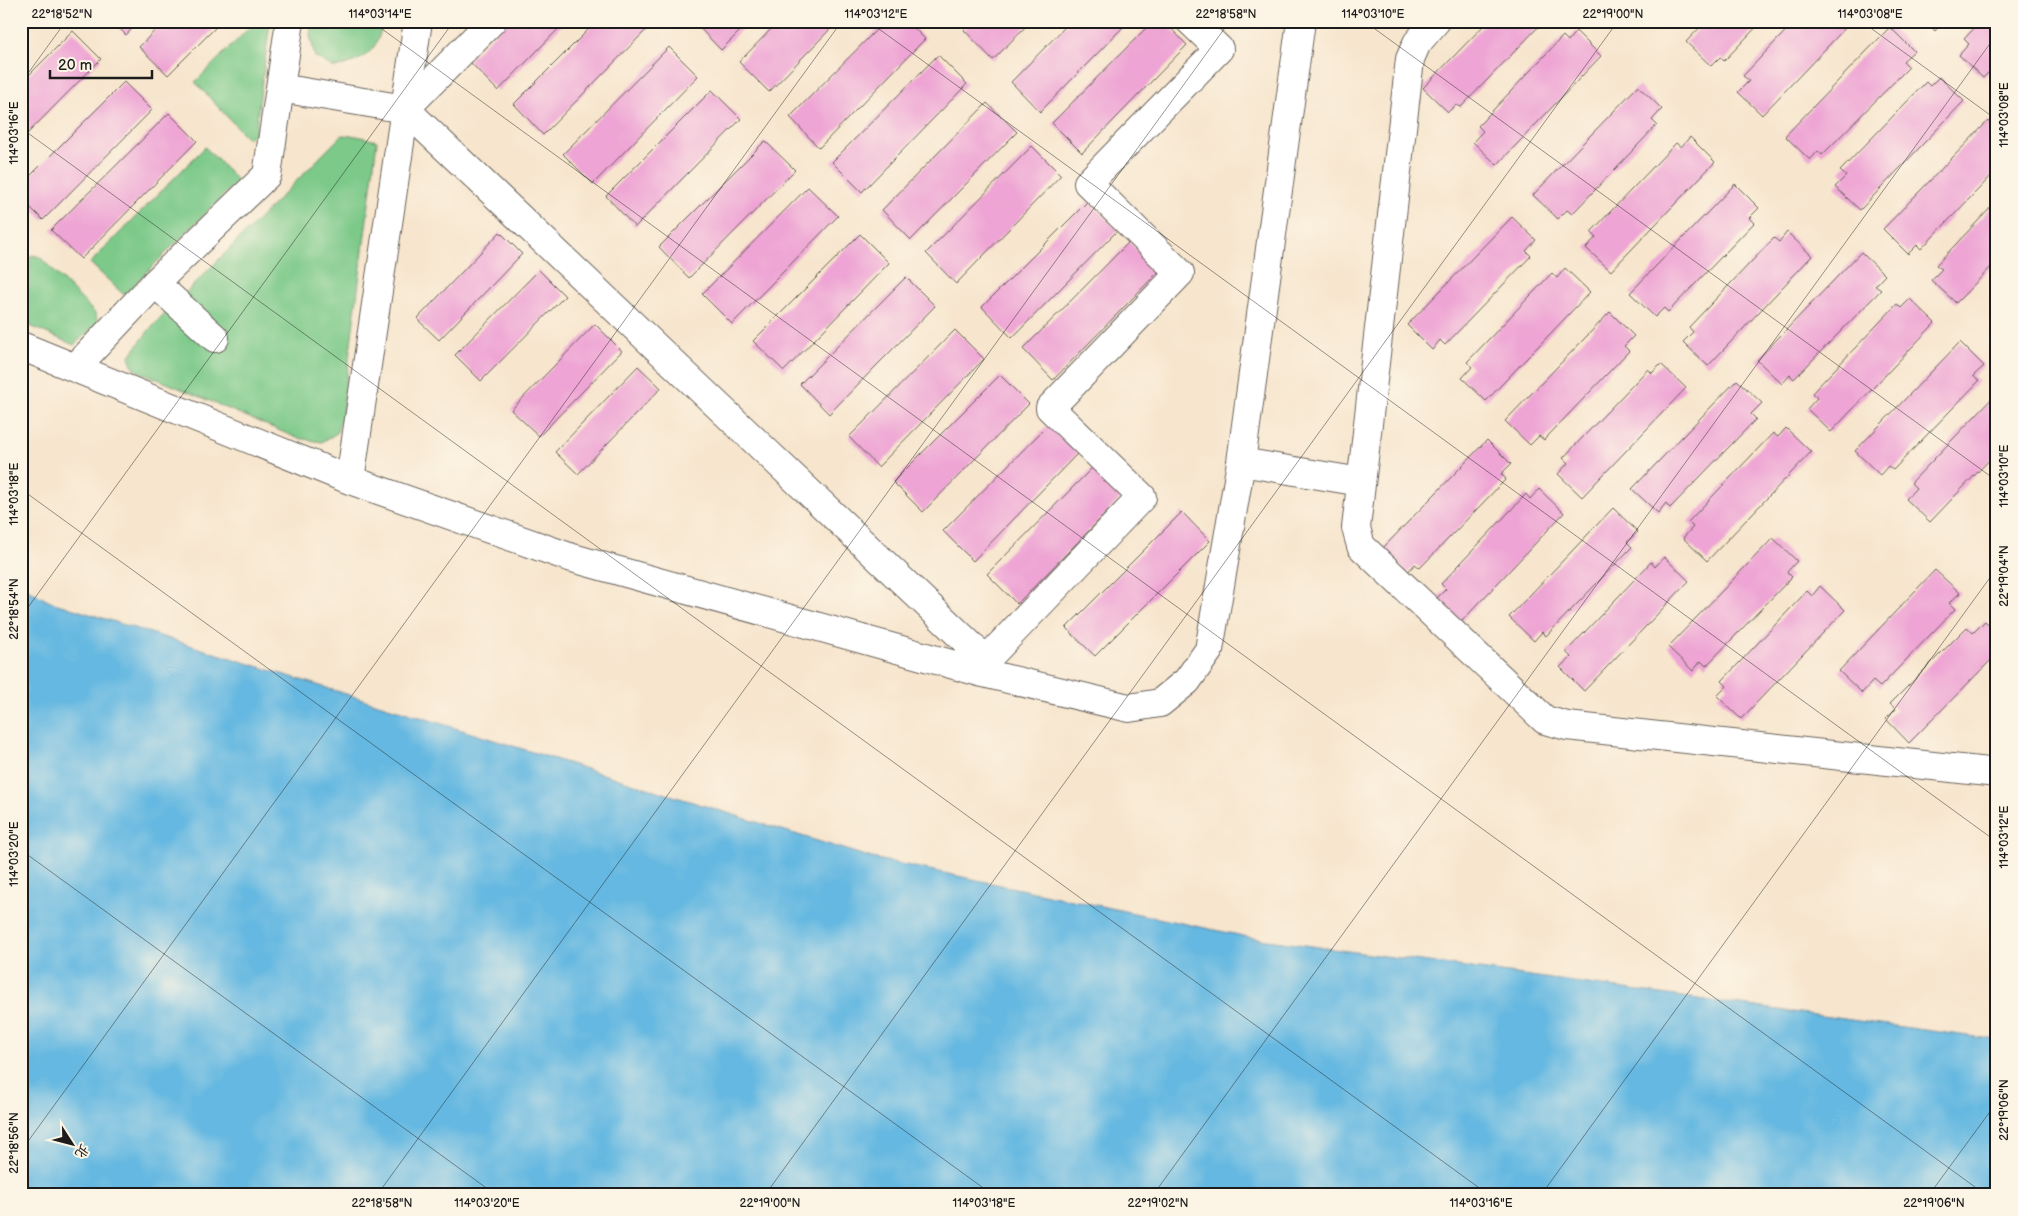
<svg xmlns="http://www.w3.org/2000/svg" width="2018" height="1216" font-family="'Balsamiq Sans','LXGW WenKai TC',sans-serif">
  <rect width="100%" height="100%" fill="#fcf5e5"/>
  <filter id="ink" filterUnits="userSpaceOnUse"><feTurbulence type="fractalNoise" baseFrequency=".02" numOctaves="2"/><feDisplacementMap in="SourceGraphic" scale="10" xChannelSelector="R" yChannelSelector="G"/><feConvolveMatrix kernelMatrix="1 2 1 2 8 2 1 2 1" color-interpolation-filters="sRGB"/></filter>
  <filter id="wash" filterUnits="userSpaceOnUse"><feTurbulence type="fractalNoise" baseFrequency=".0096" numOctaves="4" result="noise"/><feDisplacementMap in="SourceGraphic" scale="20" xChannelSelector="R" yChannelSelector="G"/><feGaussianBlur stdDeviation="1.12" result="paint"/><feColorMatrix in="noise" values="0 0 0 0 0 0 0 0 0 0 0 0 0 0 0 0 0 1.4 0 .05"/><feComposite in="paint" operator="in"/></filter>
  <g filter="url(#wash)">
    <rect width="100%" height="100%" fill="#f7e5cd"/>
    <path fill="#7cc989" stroke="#4c7252" d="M256 21 270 23 255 134 247 138 195 82Z
      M312 21H382C379 53 363 60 335 68L315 57 310 35Z
      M342 135 357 136 377 141 342 414 337 433 322 442 297 438 134 369 129 357 149 330Z
      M205 147 238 181 124 295 90 263Z
      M32 255 40 257 95 313 98 322 74 345 21 322V265Z"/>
    <path fill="#65b8e1" stroke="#406a7e" d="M21 585 48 601 872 858 1253 938 1997 1040V1195H21Z"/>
    <g id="blocks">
      <path fill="#eea4d4" d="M21 21H33L21 33Z
        M112 21H139L126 35Z
        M164 21H222L168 75 139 47Z
        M508 21H566L498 91 468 60Z
        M597 21H644L649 27 543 135 514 104Z
        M693 21H750L721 50Z
        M779 21H838L769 92 739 62Z
        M885 21H907L925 39 819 148 790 117Z
        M972 21H1031L993 60 964 30Z
        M1071 21H1129L1040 112 1011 82Z
        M1153 21H1164L1187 45 1082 153 1052 123Z
        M1488 21H1544L1461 107 1456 105 1448 112 1423 88Z
        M1706 21H1762L1724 61 1720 57 1711 66 1686 42Z
        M1795 21H1852L1762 115 1738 92 1749 81 1743 76Z
        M1925 21H1952L1947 26 1943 21 1935 31Z
        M1981 21H1997V64L1983 78 1959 55 1969 44 1964 39Z
        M1890 27 1914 51 1903 61 1909 67 1822 155 1818 151 1810 160 1785 136Z
        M73 31 101 59 21 140V83Z
        M1576 31 1601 56 1497 165 1473 142 1483 131 1478 126 1563 36 1568 41Z
        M669 47 698 76 593 184 563 154Z
        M938 55 967 84 862 192 832 162Z
        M1939 77 1964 101 1860 210 1835 187 1846 176 1840 171 1926 82 1930 86Z
        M124 82 152 110 43 220 21 198V185Z
        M1638 86 1662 109 1652 120 1657 125 1572 214 1567 210 1558 219 1533 195Z
        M712 90 741 119 635 227 606 196Z
        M987 103 1017 132 911 240 882 210Z
        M169 113 197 141 81 259 51 230Z
        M1988 121 1997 130V170L1921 249 1917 245 1908 254 1883 229Z
        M1690 137 1715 162 1611 271 1586 248 1596 237 1591 232 1676 143 1681 147Z
        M765 141 795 170 689 278 659 247Z
        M1032 146 1061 175 956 284 926 253Z
        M1735 184 1759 208 1749 218 1754 223 1668 312 1664 308 1655 317 1630 293Z
        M808 187 838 216 732 324 702 294Z
        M1088 201 1118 230 1012 338 982 307Z
        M1997 201V261L1956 303 1931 280 1942 269 1936 265Z
        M1512 217 1536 240 1526 251 1531 256 1445 345 1440 340 1432 350 1407 325Z
        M500 232 522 254 439 340 417 319Z
        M1787 232 1812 256 1708 366 1683 342 1693 332 1689 327 1774 238 1779 242Z
        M860 234 889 263 784 371 753 341Z
        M1129 242 1159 271 1053 380 1023 349Z
        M1861 252 1885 275 1875 286 1881 290 1794 379 1790 375 1782 384 1757 360Z
        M1565 268 1590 292 1486 401 1462 378 1472 367 1467 362 1552 273 1557 278Z
        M539 270 565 296 481 381 455 355Z
        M906 277 935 306 829 414 800 384Z
        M1910 299 1935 323 1831 432 1807 409 1817 398 1812 393 1897 304 1901 308Z
        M1610 312 1634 336 1624 346 1629 351 1544 440 1539 436 1530 445 1505 421Z
        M595 324 622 351 539 436 511 410Z
        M955 330 984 359 878 467 849 437Z
        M1960 342 1984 366 1973 376 1979 381 1893 470 1888 466 1880 475 1855 451Z
        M1661 364 1686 388 1582 497 1558 474 1568 463 1563 458 1648 369 1652 373Z
        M638 366 661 388 578 474 555 452Z
        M1000 375 1029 404 923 512 893 482Z
        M1737 380 1762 403 1751 414 1756 419 1670 508 1666 503 1658 513 1632 489Z
        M1997 393V452L1930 522 1906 499 1916 488 1911 483Z
        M1049 424 1078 453 973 561 943 531Z
        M1786 428 1811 452 1707 561 1683 538 1693 527 1688 522 1773 433 1778 437Z
        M1487 440 1511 464 1501 474 1506 479 1420 568 1415 564 1407 573 1382 549Z
        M1093 467 1123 496 1017 604 987 574Z
        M1539 489 1564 513 1460 623 1436 599 1446 589 1441 584 1526 494 1530 499Z
        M1613 508 1638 532 1627 542 1632 547 1546 636 1542 632 1534 641 1509 617Z
        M1182 512 1210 541 1095 656 1066 628Z
        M1773 538 1797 561 1787 572 1792 577 1706 666 1701 661 1693 671 1668 647Z
        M1664 557 1689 581 1584 691 1560 667 1571 657 1566 652 1651 562 1655 567Z
        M1935 570 1960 593 1949 603 1955 609 1880 687 1873 681 1862 693 1839 671Z
        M1820 586 1845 610 1741 719 1717 696 1727 686 1722 681 1807 591 1812 596Z
        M1985 621 1997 633V654L1909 743 1886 719 1896 709 1890 704 1967 627 1973 633Z"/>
    </g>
  </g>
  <g filter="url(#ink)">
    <use href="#blocks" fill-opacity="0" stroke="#69625a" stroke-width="1"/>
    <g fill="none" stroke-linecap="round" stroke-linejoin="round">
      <defs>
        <path id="minor" d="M1436 21 1417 43 1410 59 1356 528 1361 546 1545 720 1567 726 1997 773
          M280 88 405 109 986 660 1142 497 1050 408 1180 273 1088 183 1219 49 1190 21
          M405 109 492 21
          M155 283 215 338
          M21 346 350 480 569 557 983 673 1129 708 1160 703 1187 681 1209 650 1241 462 1301 21
          M75 368 155 283 267 175 290 21
          M1241 462 1361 482
          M350 480 418 21"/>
      </defs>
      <use href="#minor" stroke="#69625a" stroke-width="30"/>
      <use href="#minor" stroke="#fff" stroke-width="28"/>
    </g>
  </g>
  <path fill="none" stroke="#1c1c1c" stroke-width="1" stroke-opacity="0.45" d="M371 21 1986 1195M868 21 1997 842M1364 21 1997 481M1861 21 1997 120M21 83 66 21M21 128 1489 1195M21 489 993 1195M21 617 454 21M21 850 496 1195M21 1151 842 21M377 1195 1230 21M765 1195 1618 21M1153 1195 1997 34M1541 1195 1997 568M1929 1195 1997 1102"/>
  <rect width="2018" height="1216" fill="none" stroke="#fcf5e5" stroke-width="55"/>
  <g transform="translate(72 1144) rotate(126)" stroke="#fcf5e5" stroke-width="4" paint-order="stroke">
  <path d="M0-4L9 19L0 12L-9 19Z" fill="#1c1c1c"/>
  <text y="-8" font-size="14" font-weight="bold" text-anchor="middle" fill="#1c1c1c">北</text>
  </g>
  <path d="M50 70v8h102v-8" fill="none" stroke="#1c1c1c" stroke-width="2.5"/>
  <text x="58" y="70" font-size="15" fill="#1c1c1c" stroke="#fcf5e5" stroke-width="4" paint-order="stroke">20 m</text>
  <rect x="28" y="28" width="1962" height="1160" fill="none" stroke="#1c1c1c" stroke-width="2"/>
  <g font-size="12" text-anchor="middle" fill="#1c1c1c">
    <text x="62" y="18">22°18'52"N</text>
    <text x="380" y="18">114°03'14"E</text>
    <text x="876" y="18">114°03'12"E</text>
    <text x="1226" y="18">22°18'58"N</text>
    <text x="1373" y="18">114°03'10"E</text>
    <text x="1613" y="18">22°19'00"N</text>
    <text x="1870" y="18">114°03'08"E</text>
    <text transform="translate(2004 115) rotate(-90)" y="4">114°03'08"E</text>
    <text transform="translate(14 133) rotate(-90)" y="4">114°03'16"E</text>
    <text transform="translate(2004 476) rotate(-90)" y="4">114°03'10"E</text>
    <text transform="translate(14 494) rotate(-90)" y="4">114°03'18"E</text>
    <text transform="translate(2004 576) rotate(-90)" y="4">22°19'04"N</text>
    <text transform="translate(14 609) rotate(-90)" y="4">22°18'54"N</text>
    <text transform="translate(2004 837) rotate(-90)" y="4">114°03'12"E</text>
    <text transform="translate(14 854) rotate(-90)" y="4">114°03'20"E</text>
    <text transform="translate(2004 1110) rotate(-90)" y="4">22°19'06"N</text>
    <text transform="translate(14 1143) rotate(-90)" y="4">22°18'56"N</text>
    <text x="382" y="1207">22°18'58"N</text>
    <text x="487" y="1207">114°03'20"E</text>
    <text x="770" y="1207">22°19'00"N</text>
    <text x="984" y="1207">114°03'18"E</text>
    <text x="1158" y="1207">22°19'02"N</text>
    <text x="1481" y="1207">114°03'16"E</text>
    <text x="1934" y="1207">22°19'06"N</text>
  </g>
</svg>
